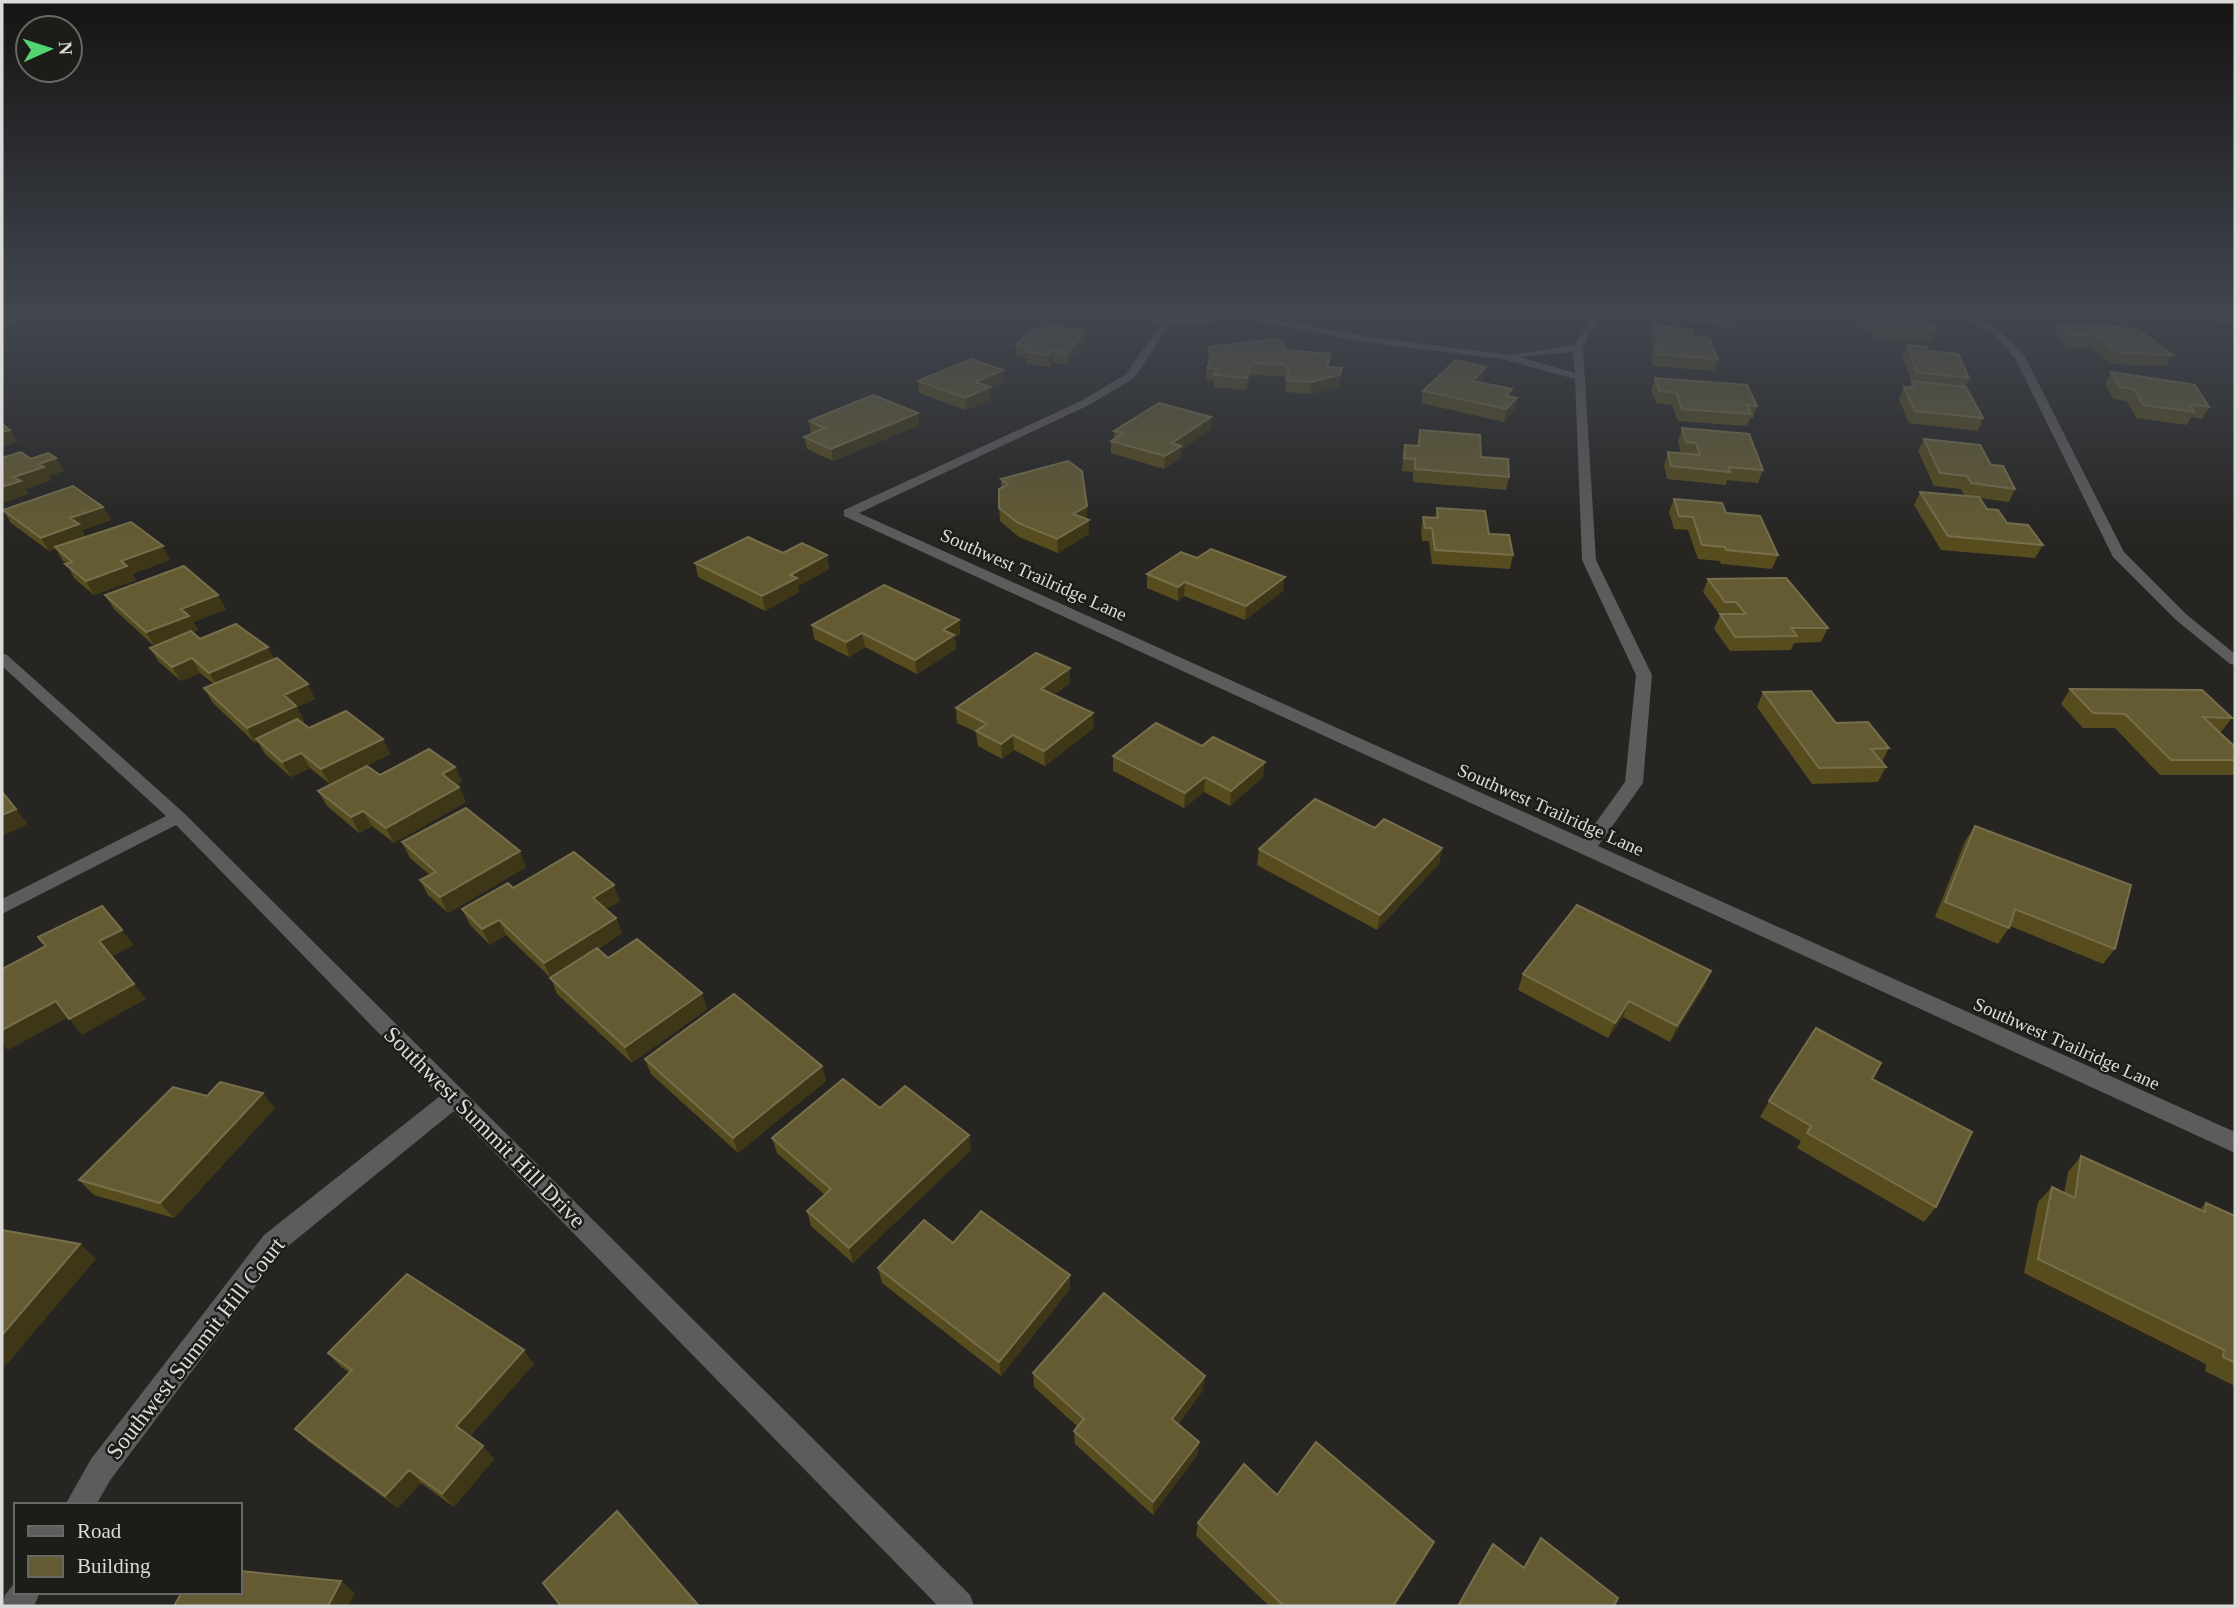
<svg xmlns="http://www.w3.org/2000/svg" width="2237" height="1608" font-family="Georgia,serif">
  <rect width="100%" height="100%" fill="#262522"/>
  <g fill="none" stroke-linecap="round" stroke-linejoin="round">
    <path fill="#5d5b5b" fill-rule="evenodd" d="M17 314H28L2 328V321Z
      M1134 314 1183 320 1206 319 1220 314H1247L1364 336 1509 355 1574 345 1592 314H1600L1583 348 1596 560 1652 675 1643 783 1598 846 2235 1132V1153L844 516V510L1081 401 1126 374 1161 324ZM1230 316 1364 342 1502 359 1575 379 1582 560 1636 675 1625 782 1584 839 859 513 1089 405 1134 378 1170 325 1206 324ZM1573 352 1575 373 1520 357Z
      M1956 314C1985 314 2005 335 2024 355L2124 552 2186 614 2235 654V665L2230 664 2176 620 2113 557 2015 358 1993 333Z
      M2 653 7 655 184 813 970 1595 974 1606H938L454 1111 282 1251 111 1479 96 1505H65L91 1459 264 1235 440 1096 176 825 2 914V899L166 816 2 666Z
      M16 1581V1592H40L34 1606H2L5 1595Z"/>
  </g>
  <path fill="#564c1e" d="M1440 314H1526L1454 323Z
    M1669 314H1760L1733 329 1705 322 1700 325 1669 316Z
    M1858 314H1924L1928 317 1926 321 1936 329 1932 340H1881L1854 323Z
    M2034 314H2084L2082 317 2046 319Z
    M2202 314H2235V323H2221Z
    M2059 325 2173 355 2166 366 2111 364 2091 348 2067 347 2054 336Z
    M1653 326 1695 337 1718 359 1714 371 1653 366 1651 358 1654 348 1650 338Z
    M1085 341 1067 365 1054 363 1050 367 1026 364V358L1016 356V345Z
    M1907 345 1928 351 1969 378 1965 387 1983 418 1978 431 1909 423 1899 399 1904 387H1910L1912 383 1902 356Z
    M1285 346V350L1329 367 1342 368 1339 387 1310 394 1285 392 1286 379 1283 376 1251 375 1246 390 1214 387V381L1206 380 1207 368 1209 364 1207 362 1208 350Z
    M1003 370 1004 382 990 388V400L966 410 919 393 918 381Z
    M2111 372 2209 407 2202 419 2191 417 2187 425 2136 418 2127 401 2113 399 2105 384Z
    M1655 378 1757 406 1753 418H1750L1747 426 1678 421 1672 405 1656 403 1651 390Z
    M1484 379 1480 382 1510 396 1514 410 1504 422 1421 403 1423 391Z
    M918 413 919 425 833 461 807 449 804 437 811 434 809 421Z
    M1682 428 1763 470 1758 483 1727 480 1726 485 1667 479 1664 465 1668 452 1681 453 1678 441Z
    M1211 429 1181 450 1180 458 1164 469 1111 453V441L1114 439V431Z
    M1420 430 1481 457 1509 477 1506 490 1413 482V472L1402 471 1403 458 1405 445 1417 446Z
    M1924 439 1991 465 2015 489 2009 502 1980 498 1987 509 2007 523 2043 545 2035 558 1941 550 1914 505 1920 492 1965 496 1961 489 1934 486 1918 451Z
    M1001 479 1087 520 1089 534 1058 553 1019 537 1000 521 999 508 1001 488Z
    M1674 499 1726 513 1778 555 1772 569 1721 564 1720 561 1698 559 1688 530 1674 529 1669 512Z
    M103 507 111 520 82 530 86 537 170 560 132 574 136 580 94 595 74 578 66 563 63 561 56 549 49 551 11 523 3 510Z
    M1437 508 1489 534 1513 555 1510 569 1432 564 1429 541H1422L1421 531 1423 517 1435 518Z
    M783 553 827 555 829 569 798 586 799 592 765 611 698 577 695 563Z
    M1147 574 1283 591 1245 620 1184 596 1178 601 1147 588Z
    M1708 579 1828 628 1821 642 1794 643 1791 650 1730 651 1714 629 1720 615 1703 592Z
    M105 595 226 609 193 622 198 630 192 632 200 639 274 659 315 699 297 707 304 721 301 722 309 728 383 739 390 754 330 784 310 768 291 777 265 754 258 742 255 743 213 703 204 688 214 684 200 673 181 681 159 662 150 648 154 646 114 609Z
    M959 620 960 634 955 638 956 649 917 674 865 647 849 657 814 639 812 625Z
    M1070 668V683L1054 695 1094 728 1045 766 1014 750 1002 759 978 746 976 732 957 723 956 708Z
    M2070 689 2232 718 2221 732H2219L2235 747V775H2160L2115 728H2083L2061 704Z
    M1763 692 1836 723 1889 748 1882 762 1886 767 1878 782 1812 784 1757 707Z
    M1113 756 1263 777 1230 806 1204 792 1184 808 1113 771Z
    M455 767 462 782 456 785 459 787 466 802 394 843 372 826 359 833 327 806 318 791 380 775Z
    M1975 826 2115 949 2103 964 2010 926 1998 944 1935 917 1965 841Z
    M1375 828 1442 848 1439 864 1377 930 1257 865 1259 849Z
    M402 842 526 867 448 913 428 895 420 880 430 875 410 858Z
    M513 888 620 901 606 909 616 918 622 933 598 949 608 958 702 993 707 1009 632 1063 557 994 551 978 506 935 490 945 470 925 462 909Z
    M1711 971 1704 987 1670 1042 1623 1017 1608 1038 1518 990 1523 974Z
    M645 1059 822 1066 826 1081 738 1153 651 1074Z
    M1872 1079 1936 1207 1924 1222 1797 1148 1801 1141 1760 1117 1769 1101Z
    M207 1096 275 1108 174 1218 94 1195 79 1180Z
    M880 1108 969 1135 971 1150 853 1263 811 1226 807 1211 825 1195 777 1153 772 1138Z
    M2081 1156 2199 1210 2206 1203 2235 1216V1386L2205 1371 2206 1364 2024 1273 2038 1202 2052 1187 2064 1193 2068 1172Z
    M878 1268 1070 1275V1289L1001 1376 882 1283Z
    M328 1353 534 1364 470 1436 483 1446 494 1459 454 1507 421 1483 398 1508 309 1442 295 1429 350 1373 341 1367Z
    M1033 1373 1203 1390 1178 1424 1199 1442 1197 1455 1153 1515 1075 1444 1074 1431 1078 1427 1034 1387Z
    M1277 1495 1428 1554 1395 1606H1269L1196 1536 1198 1523Z"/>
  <path fill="#3d3617" d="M1455 314H1526L1454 323Z
    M1704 314H1708L1705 322 1700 325Z
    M1745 314H1760L1733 329 1737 318Z
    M1085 330V341L1067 365V353Z
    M1053 351 1054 363 1050 367 1049 355Z
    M1331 354 1330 365 1326 379 1342 368 1339 387 1310 394 1311 382 1327 367Z
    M1252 363 1251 375 1246 390 1247 378Z
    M1486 367 1484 379 1470 393 1472 381Z
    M1003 370 1004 382 990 388V400L966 410 965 398 975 382Z
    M1517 398 1514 410 1504 422 1506 409Z
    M918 413 919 425 833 461 831 449Z
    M1211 417V429L1181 450 1180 458 1164 469 1165 456 1172 443Z
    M10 430 18 442 2 447V432Z
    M56 458 64 471 50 476 52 480 26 489 29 494 2 503V487L14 477 39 464Z
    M1087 506V520L1073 514Z
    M103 507 111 520 82 530 87 538 49 551 41 538 70 518Z
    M1089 520V534L1058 553 1057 539Z
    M163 546 170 560 132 574 136 580 94 595 86 581 121 561Z
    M827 555 829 569 798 586 799 592 765 611 762 596 790 575Z
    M1285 577 1283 591 1245 620 1246 606Z
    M1185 582 1184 596 1178 601V587Z
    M218 595 226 609 193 622 198 630 155 647 146 632 181 609Z
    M959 620 960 634 955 638 956 649 917 674 915 660 943 630Z
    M862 633 865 647 849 657 846 642Z
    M268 647 276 662 218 687 209 673Z
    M192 658 200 673 181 681 172 667Z
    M1070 668V683L1042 704 1041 689Z
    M308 684 315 699 297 707 304 721 259 741 256 739 258 742 255 743 247 728 284 695Z
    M1093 713 1094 728 1045 766 1044 751Z
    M1013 735 1014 750 1002 759 1001 744Z
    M383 739 390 754 330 784 321 769Z
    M301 753 310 768 291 777 282 762Z
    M1265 762 1263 777 1230 806 1231 791Z
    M455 767 462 782 449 789 442 774Z
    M1205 777 1204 792 1184 808 1185 793Z
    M459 787 466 802 394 843 386 828Z
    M16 809 28 824 2 836V815Z
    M363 811 372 826 359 833 351 817Z
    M1442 848 1439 864 1377 930 1380 915Z
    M520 851 526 867 448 913 440 897Z
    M614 885 620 901 599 913 593 898Z
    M616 918 622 933 551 978 544 963Z
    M499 920 506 935 490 945 482 929Z
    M122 930 134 945 111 957 99 941Z
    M1711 971 1704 987 1670 1042 1677 1026Z
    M134 984 146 999 82 1035 69 1019Z
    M702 993 707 1009 632 1063 625 1047Z
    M56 1001 69 1017 8 1050 2 1044V1030Z
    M1629 1001 1623 1017 1608 1038 1615 1023Z
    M822 1066 826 1081 738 1153 733 1138Z
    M263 1093 275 1108 174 1218 160 1203Z
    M969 1135 971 1150 853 1263 849 1248Z
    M80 1244 96 1259 2 1370V1335Z
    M1070 1275V1289L1001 1376 999 1362Z
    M524 1350 534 1364 467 1440 456 1426Z
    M1205 1376 1203 1390 1171 1432 1172 1419Z
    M1199 1442 1197 1455 1153 1515V1502Z
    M483 1446 494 1459 454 1507 442 1494Z
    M409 1470 421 1483 398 1508 385 1496Z
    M1434 1542 1428 1554 1395 1606H1393Z
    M341 1581 355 1593 348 1606H328Z"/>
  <path fill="#645b32" stroke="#776f4c" stroke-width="2" d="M1719 314H1745L1737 318Z
    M1862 314H1924L1928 317H1920L1936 329H1885Z
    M1046 325 1085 330 1067 353 1053 351 1049 355 1026 352 1031 347 1016 345 1032 329 1041 330Z
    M2059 325 2136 328 2173 355 2118 352 2096 336 2072 335Z
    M1653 326 1692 329 1695 337 1709 338 1718 359 1657 354 1654 346 1661 347Z
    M1277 339 1285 346 1284 350 1331 354 1327 367 1342 368 1340 375 1311 382 1286 380 1289 369 1284 364 1252 363 1247 378 1214 375 1217 369 1207 368 1213 355 1208 350 1209 347Z
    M1907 345 1927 347 1928 351 1958 354 1969 378 1917 372Z
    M971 359 1003 370 975 382 990 387 965 398 918 381Z
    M1456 360 1486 367 1472 381 1512 389 1506 396 1517 398 1506 409 1423 391Z
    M2111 372 2195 385 2209 407 2189 404 2195 412 2143 405 2134 389 2119 387Z
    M1655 378 1747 385 1757 406 1747 405 1751 414 1682 409 1676 393 1659 391Z
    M1912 381 1966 387 1983 418 1915 411 1904 387 1915 388Z
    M873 395 918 413 831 449 804 437 825 428 809 421Z
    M1159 403 1211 417 1172 443 1181 446 1165 456 1111 441 1123 433 1114 431Z
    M2 424 10 430 2 432Z
    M1682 428 1749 434 1763 470 1729 467 1730 472 1671 466 1668 452 1700 455 1696 443 1686 442Z
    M1420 430 1480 435 1481 457 1508 459 1509 477 1415 469V459L1404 458 1405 445 1419 446Z
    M1924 439 1980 445 1991 465 2003 466 2015 489 1971 483 1967 476 1940 473Z
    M21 452 31 459 48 453 56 458 39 464 44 467 14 477 21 481 2 487V458Z
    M1068 461 1082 471 1087 506 1073 514 1089 520 1057 539 1018 523 999 508V489L1008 485 1001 479Z
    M73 486 103 507 70 518 79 524 41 538 3 510Z
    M1920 492 1979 497 1987 509 1998 510 2007 523 2028 525 2043 545 1948 536Z
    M1674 499 1722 503 1726 513 1760 516 1778 555 1726 550 1725 547 1702 545 1693 517 1679 516Z
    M1437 508 1485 511 1489 534 1509 535 1513 555 1435 550 1432 528H1425L1423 517 1438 518Z
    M131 522 163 546 121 561 127 566 86 581 65 564 72 562 55 547Z
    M748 537 783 553 802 543 827 555 790 575 797 578 762 596 695 563Z
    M1211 549 1285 577 1246 606 1185 582 1178 587 1147 574 1181 552 1197 558Z
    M184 566 218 595 181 609 189 616 146 632 105 595Z
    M1786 578 1828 628H1791L1797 636 1735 637 1720 614H1746L1736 602H1725L1708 579Z
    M884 585 959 620 943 630 954 635 915 660 862 633 846 642 812 625Z
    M236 624 268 647 209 673 192 658 172 667 150 648 191 631 200 639Z
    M1036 653 1070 668 1041 689 1093 713 1044 751 1013 735 1001 744 976 731 987 724 956 708Z
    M277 658 308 684 284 695 296 706 247 728 204 688Z
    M2070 689 2202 690 2232 718 2203 717 2235 747V760H2171L2125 714 2093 713Z
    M1811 691 1836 723 1868 722 1889 748 1871 749 1886 767 1819 768 1763 692Z
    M346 711 383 739 321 769 301 753 282 762 256 739 297 719 309 728Z
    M1156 723 1202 746 1213 737 1265 762 1231 791 1205 777 1185 793 1113 756Z
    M429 749 455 767 442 774 459 787 386 828 363 811 351 817 318 791 367 766 380 775Z
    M2 792 16 809 2 815Z
    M1315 799 1375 828 1384 819 1442 848 1380 915 1259 849Z
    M466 808 520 851 440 897 420 880 436 872 402 842Z
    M1975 826 2131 885 2115 949 2015 909 2009 928 1945 902Z
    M574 852 614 885 593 898 616 918 544 963 499 920 482 929 462 909 508 883 513 888Z
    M1577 905 1711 971 1677 1026 1629 1001 1615 1023 1523 974Z
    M102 906 122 930 99 941 134 984 69 1019 56 1001 2 1030V969L46 946 38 937Z
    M637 939 702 993 625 1047 550 978 597 948 608 958Z
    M734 994 822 1066 733 1138 645 1059Z
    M1816 1028 1881 1063 1872 1079 1972 1132 1936 1207 1807 1133 1811 1126 1769 1101Z
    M843 1079 880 1108 905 1086 969 1135 849 1248 807 1211 831 1189 772 1138Z
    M220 1082 263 1093 160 1203 79 1180 173 1087 207 1096Z
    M2081 1156 2205 1212 2206 1203 2235 1216V1363L2223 1357 2224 1350 2038 1259 2052 1187 2075 1198Z
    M981 1211 1070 1275 999 1362 878 1268 924 1220 953 1243Z
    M2 1230 80 1244 2 1335Z
    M407 1274 524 1350 456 1426 483 1446 442 1494 409 1470 385 1496 295 1429 352 1370 328 1353Z
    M1104 1293 1205 1376 1172 1419 1199 1442 1153 1502 1074 1431 1084 1419 1033 1373Z
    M1316 1442 1434 1542 1393 1606H1284L1198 1523 1244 1464 1277 1495Z
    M617 1511 699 1606H561L543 1583Z
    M1541 1538 1618 1598 1614 1606H1458L1493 1544 1524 1568Z
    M240 1571 341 1581 328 1606H174L182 1592H240Z"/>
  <linearGradient id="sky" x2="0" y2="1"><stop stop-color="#151413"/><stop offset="0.58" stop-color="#41464f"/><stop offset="1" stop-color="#41464f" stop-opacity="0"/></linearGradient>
  <rect width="2237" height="539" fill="url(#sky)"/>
  <g text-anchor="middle" stroke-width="5" stroke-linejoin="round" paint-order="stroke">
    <g font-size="19" fill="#dbdad8" stroke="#1c1c19">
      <text transform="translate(1034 574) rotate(24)" y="7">Southwest Trailridge Lane</text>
      <text transform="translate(1551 809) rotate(24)" y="7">Southwest Trailridge Lane</text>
      <text transform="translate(2067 1043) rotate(24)" y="7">Southwest Trailridge Lane</text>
    </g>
    <g font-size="23" fill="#dbdad8" stroke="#1c1c19">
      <text transform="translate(485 1127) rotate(45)" y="8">Southwest Summit Hill Drive</text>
      <text transform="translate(195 1348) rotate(-52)" y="8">Southwest Summit Hill Court</text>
    </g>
  </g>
  <rect width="2237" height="1608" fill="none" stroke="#dbdad8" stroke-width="7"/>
  <rect x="14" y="1503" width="228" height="91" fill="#1c1c19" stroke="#686865" stroke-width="2"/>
  <rect x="28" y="1526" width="35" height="10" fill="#5d5b5b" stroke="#686865" stroke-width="2"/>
  <text x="77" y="1538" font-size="21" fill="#dbdad8">Road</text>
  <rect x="28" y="1556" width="35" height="21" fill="#645b32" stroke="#686865" stroke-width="2"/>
  <text x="77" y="1573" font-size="21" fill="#dbdad8">Building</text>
  <g transform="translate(49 49) rotate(87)"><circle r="33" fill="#1c1c19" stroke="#686865" stroke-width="2"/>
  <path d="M0-5L12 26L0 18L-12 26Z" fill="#53d672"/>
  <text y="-10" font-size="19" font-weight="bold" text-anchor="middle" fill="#dbdad8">N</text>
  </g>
</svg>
